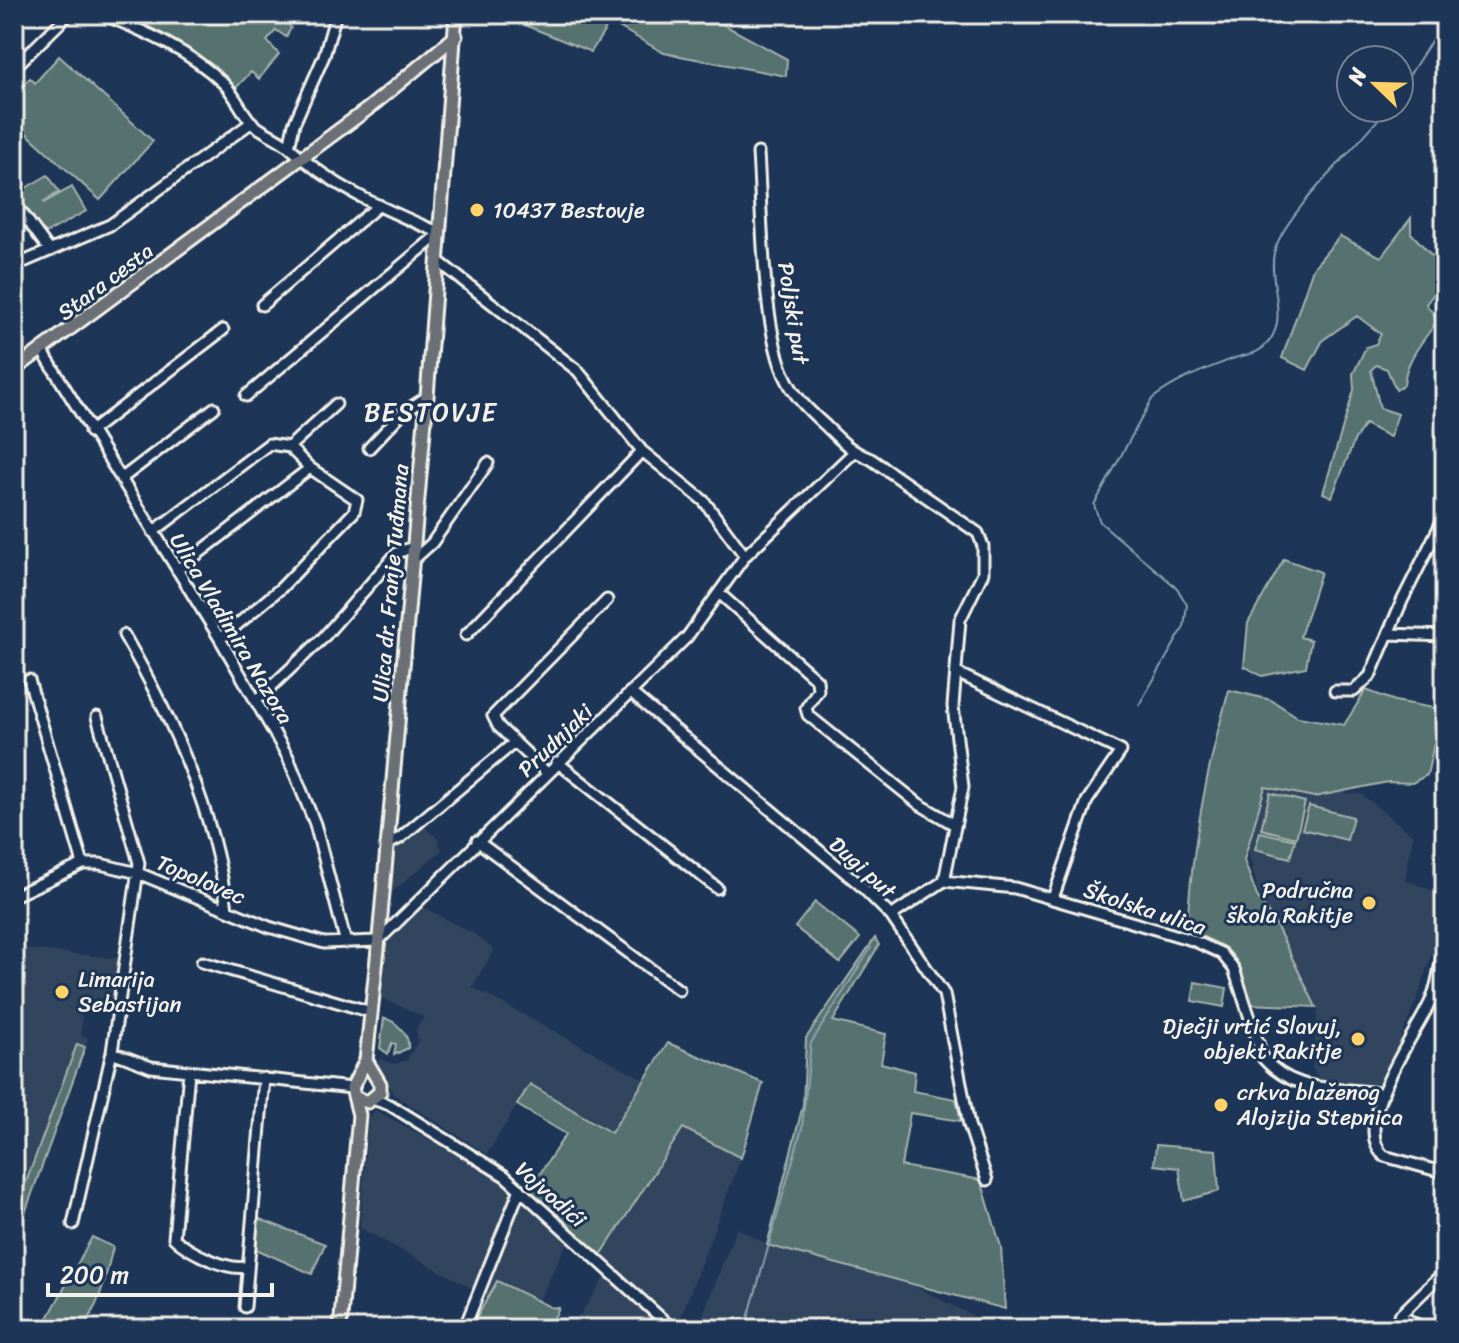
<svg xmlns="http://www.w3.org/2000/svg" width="1459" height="1343" font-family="Sriracha,sans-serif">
  <rect width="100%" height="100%" fill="#1d3557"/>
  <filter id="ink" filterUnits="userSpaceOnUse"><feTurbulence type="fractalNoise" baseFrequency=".0125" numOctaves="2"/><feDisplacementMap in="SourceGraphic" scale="16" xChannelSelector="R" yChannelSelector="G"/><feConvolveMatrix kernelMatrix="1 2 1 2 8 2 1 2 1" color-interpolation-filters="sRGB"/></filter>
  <g filter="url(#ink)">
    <path fill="#33455e" d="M1253 789 1361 794 1413 835 1405 880 1442 894 1438 933 1419 994 1381 1086 1323 1084 1312 1069 1318 1009 1258 892 1249 854Z
      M421 824 438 839 442 850 385 898 390 849Z
      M419 905 474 934 494 950 472 987 645 1080 611 1134 530 1084 487 1154 393 1094 378 1062 379 1059 394 1064 407 1060 418 1041 416 1028 424 1017 382 998 388 942Z
      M14 913 18 948 121 959 114 1007 83 1004 81 1035 88 1038 14 1251Z
      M375 1110 494 1175 568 1241 538 1302 497 1281 487 1296 360 1228 368 1120Z
      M683 1128 741 1158 680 1319 691 1329H571L604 1278 601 1255Z
      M737 1228 768 1245 914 1286 989 1324 987 1329H697Z"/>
    <path fill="#56726f" stroke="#a5b2ac" stroke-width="2" d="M111 14H291L288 23 291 28 286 37 276 30 267 41 279 54 259 79 251 72 235 89 161 36Z
      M498 14H714L713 19 787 59 786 76 664 53 610 22 591 52Z
      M59 56 153 141 100 200 14 122V83L21 87 30 78 35 83Z
      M48 175 59 192 43 203 72 187 86 211 41 236 17 193Z
      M1411 218V233L1445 270V279L1426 304 1438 320C1424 340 1405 360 1404 385L1396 390 1387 369 1376 365 1371 370 1380 408 1398 414 1390 437 1365 424 1355 439 1332 497 1323 493 1354 390 1353 374 1366 347 1376 344 1381 334 1357 316 1323 340 1307 370 1282 358 1313 268 1340 236 1381 257Z
      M1284 559 1321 572 1300 637 1311 640 1306 667 1262 676 1244 666 1248 623Z
      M1229 690 1271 700 1298 717 1344 725 1366 690 1395 701 1445 710V743L1434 744 1427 775 1412 783 1388 782 1314 797 1265 787 1244 860 1257 896 1276 925 1316 1007 1249 1004C1244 982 1243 959 1222 946 1210 939 1199 936 1187 928 1192 844 1206 770 1229 690Z
      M1270 793 1305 802 1296 838 1261 829Z
      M1309 806 1353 817 1347 840 1302 829Z
      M1260 832 1295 840 1290 858 1255 849Z
      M815 902 860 938 840 963 795 927Z
      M875 938 879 945 833 1021 886 1034 881 1063 915 1072 913 1091 956 1099 961 1121 910 1113 901 1166 981 1180 1001 1247 1005 1309 767 1245 803 1105 806 1038Z
      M1195 982 1227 988 1224 1007 1192 1001Z
      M384 1018C396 1021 410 1035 408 1048L394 1055 396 1044 392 1043 388 1054 380 1048Z
      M668 1043 763 1083 741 1158 683 1128 601 1255 529 1190 566 1134 517 1105 530 1084 611 1133Z
      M77 1044 85 1047 14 1243V1215Z
      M1156 1145 1216 1150 1219 1191 1184 1201 1179 1168 1154 1165Z
      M257 1218 325 1244 312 1274 256 1249Z
      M92 1237 113 1247C106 1275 100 1304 83 1329H42Z
      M497 1281 550 1307 559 1308 552 1322 563 1329H496L476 1319Z"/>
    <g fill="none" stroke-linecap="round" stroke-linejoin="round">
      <path stroke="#8ca1b2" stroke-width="2" d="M1399 91 1445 20
        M1139 705 1184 627 1187 605 1177 588 1100 522 1094 505 1152 399C1176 380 1206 369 1235 358 1242 355 1252 355 1258 351 1295 328 1267 284 1274 253 1283 213 1359 147 1387 108
        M745 1329 802 1128 811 1043 871 948"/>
      <defs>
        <path id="minor" d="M102 14C144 31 190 51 223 83 235 94 241 111 252 123 262 132 277 137 288 146 333 188 384 209 440 233L246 396
          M14 68 69 14
          M289 147 294 124 324 56 336 14
          M14 152 17 173 14 189
          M758 153C762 209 762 334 787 380 796 399 812 413 827 427 842 442 852 452 871 459L978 533 983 546V573L960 620 953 706 963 787 944 881 891 916
          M14 202 50 251
          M438 261 578 371 642 451 704 501 745 556 853 453
          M14 266 110 225 252 122
          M262 305 379 205
          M43 352 220 639 288 757 315 824 346 943
          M90 432 223 330
          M289 447 336 404
          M369 448 402 413 427 397
          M121 479 214 408
          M153 532 269 444 289 447 310 468
          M412 561 432 543 488 463
          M177 570 310 468 357 500 354 512 281 588 220 639
          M719 593 817 680 818 690 806 708 808 715 919 804 955 825
          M1389 634 1445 636
          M124 635C174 722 214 810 227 909
          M466 635 642 451
          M957 673 1121 751 1087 801 1053 898
          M29 680 83 864
          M1335 691H1354L1370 676 1402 601 1445 515
          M630 692 859 884 891 916 944 994 969 1125 987 1180
          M256 701 322 639 397 553 413 547
          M557 762 717 888
          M547 773 498 726 493 716 607 600
          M477 841 679 990
          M386 845 400 838 515 742
          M944 881 1015 888 1192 940 1221 953 1234 969 1263 1058C1297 1097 1339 1085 1383 1094
          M14 896 83 864H100L138 873 269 927 324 943 378 941 687 637 745 556
          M1445 944C1440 961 1439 981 1432 998 1419 1031 1348 1123 1384 1156L1445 1173
          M202 962 371 1012
          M112 1052 151 1067 352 1088
          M189 1071 174 1238C187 1251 230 1273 248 1266
          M375 1100 390 1105 505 1176 673 1329
          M73 1224 112 1052 139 863 97 717
          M245 1307 264 1078
          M1400 1315 1424 1329
          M464 1329 520 1189
          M1392 1329 1400 1315 1445 1271"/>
        <path id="major" d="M14 370 369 108 456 36
          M356 1098 368 1102 380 1092V1084L366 1060
          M340 1329 359 1115 352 1088 366 1060 378 949 427 397 456 14"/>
      </defs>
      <use href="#minor" stroke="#f4f1e8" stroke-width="15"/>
      <use href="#major" stroke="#f4f1e8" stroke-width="17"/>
      <use href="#minor" stroke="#1d3557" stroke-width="9"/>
      <use href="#major" stroke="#6b6f75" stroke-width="11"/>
    </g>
  </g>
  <g fill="#ffd166" stroke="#1d3557" stroke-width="3">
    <circle cx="477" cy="210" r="8"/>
    <circle cx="1369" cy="903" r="8"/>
    <circle cx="62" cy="992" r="8"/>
    <circle cx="1358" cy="1039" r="8"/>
    <circle cx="1221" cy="1105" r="8"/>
  </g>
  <g text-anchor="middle" stroke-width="6" stroke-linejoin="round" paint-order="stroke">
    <g font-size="22" fill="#f4f1e8" stroke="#1d3557" text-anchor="start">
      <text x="493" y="218">10437 Bestovje</text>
      <text x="1353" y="898" text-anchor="end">Područna<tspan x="1353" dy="25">škola Rakitje</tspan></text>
      <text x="78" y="987">Limarija<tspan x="78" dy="25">Sebastijan</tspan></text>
      <text x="1342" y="1034" text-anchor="end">Dječji vrtić Slavuj,<tspan x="1342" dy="25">objekt Rakitje</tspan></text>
      <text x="1237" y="1100">crkva blaženog<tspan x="1237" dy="25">Alojzija Stepnica</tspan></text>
    </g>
    <g font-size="22" fill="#f4f1e8" stroke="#1d3557">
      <text transform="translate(105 281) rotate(-37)" y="8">Stara cesta</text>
      <text transform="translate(794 313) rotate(81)" y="8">Poljski put</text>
      <text transform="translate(390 583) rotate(-85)" y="8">Ulica dr. Franje Tuđmana</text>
      <text transform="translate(232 628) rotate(59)" y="8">Ulica Vladimira Nazora</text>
      <text transform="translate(555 740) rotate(-44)" y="8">Prudnjaki</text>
      <text transform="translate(863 867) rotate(42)" y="8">Dugi put</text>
      <text transform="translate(201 879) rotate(23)" y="8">Topolovec</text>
      <text transform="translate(1145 908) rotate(18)" y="8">Školska ulica</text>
      <text transform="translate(551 1194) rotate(42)" y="8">Vojvodići</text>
    </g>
    <g font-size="26" letter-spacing="2" fill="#f4f1e8" stroke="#1d3557">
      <text x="431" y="421">BESTOVJE</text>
    </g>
  </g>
  <rect width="1459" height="1343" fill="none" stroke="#1d3557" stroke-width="48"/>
  <rect x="24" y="24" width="1411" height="1295" fill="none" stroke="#f4f1e8" stroke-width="3" filter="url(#ink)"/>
  <g transform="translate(1375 84) rotate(293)"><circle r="38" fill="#1d3557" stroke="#738091" stroke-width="2"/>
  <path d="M0-6L14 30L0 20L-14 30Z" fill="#ffd166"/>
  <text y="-12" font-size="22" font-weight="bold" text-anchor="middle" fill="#f4f1e8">N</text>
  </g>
  <path d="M48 1283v12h224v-12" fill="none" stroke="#f4f1e8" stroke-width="4"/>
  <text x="60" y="1283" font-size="24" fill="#f4f1e8" stroke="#1d3557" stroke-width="6" paint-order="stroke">200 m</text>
</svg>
